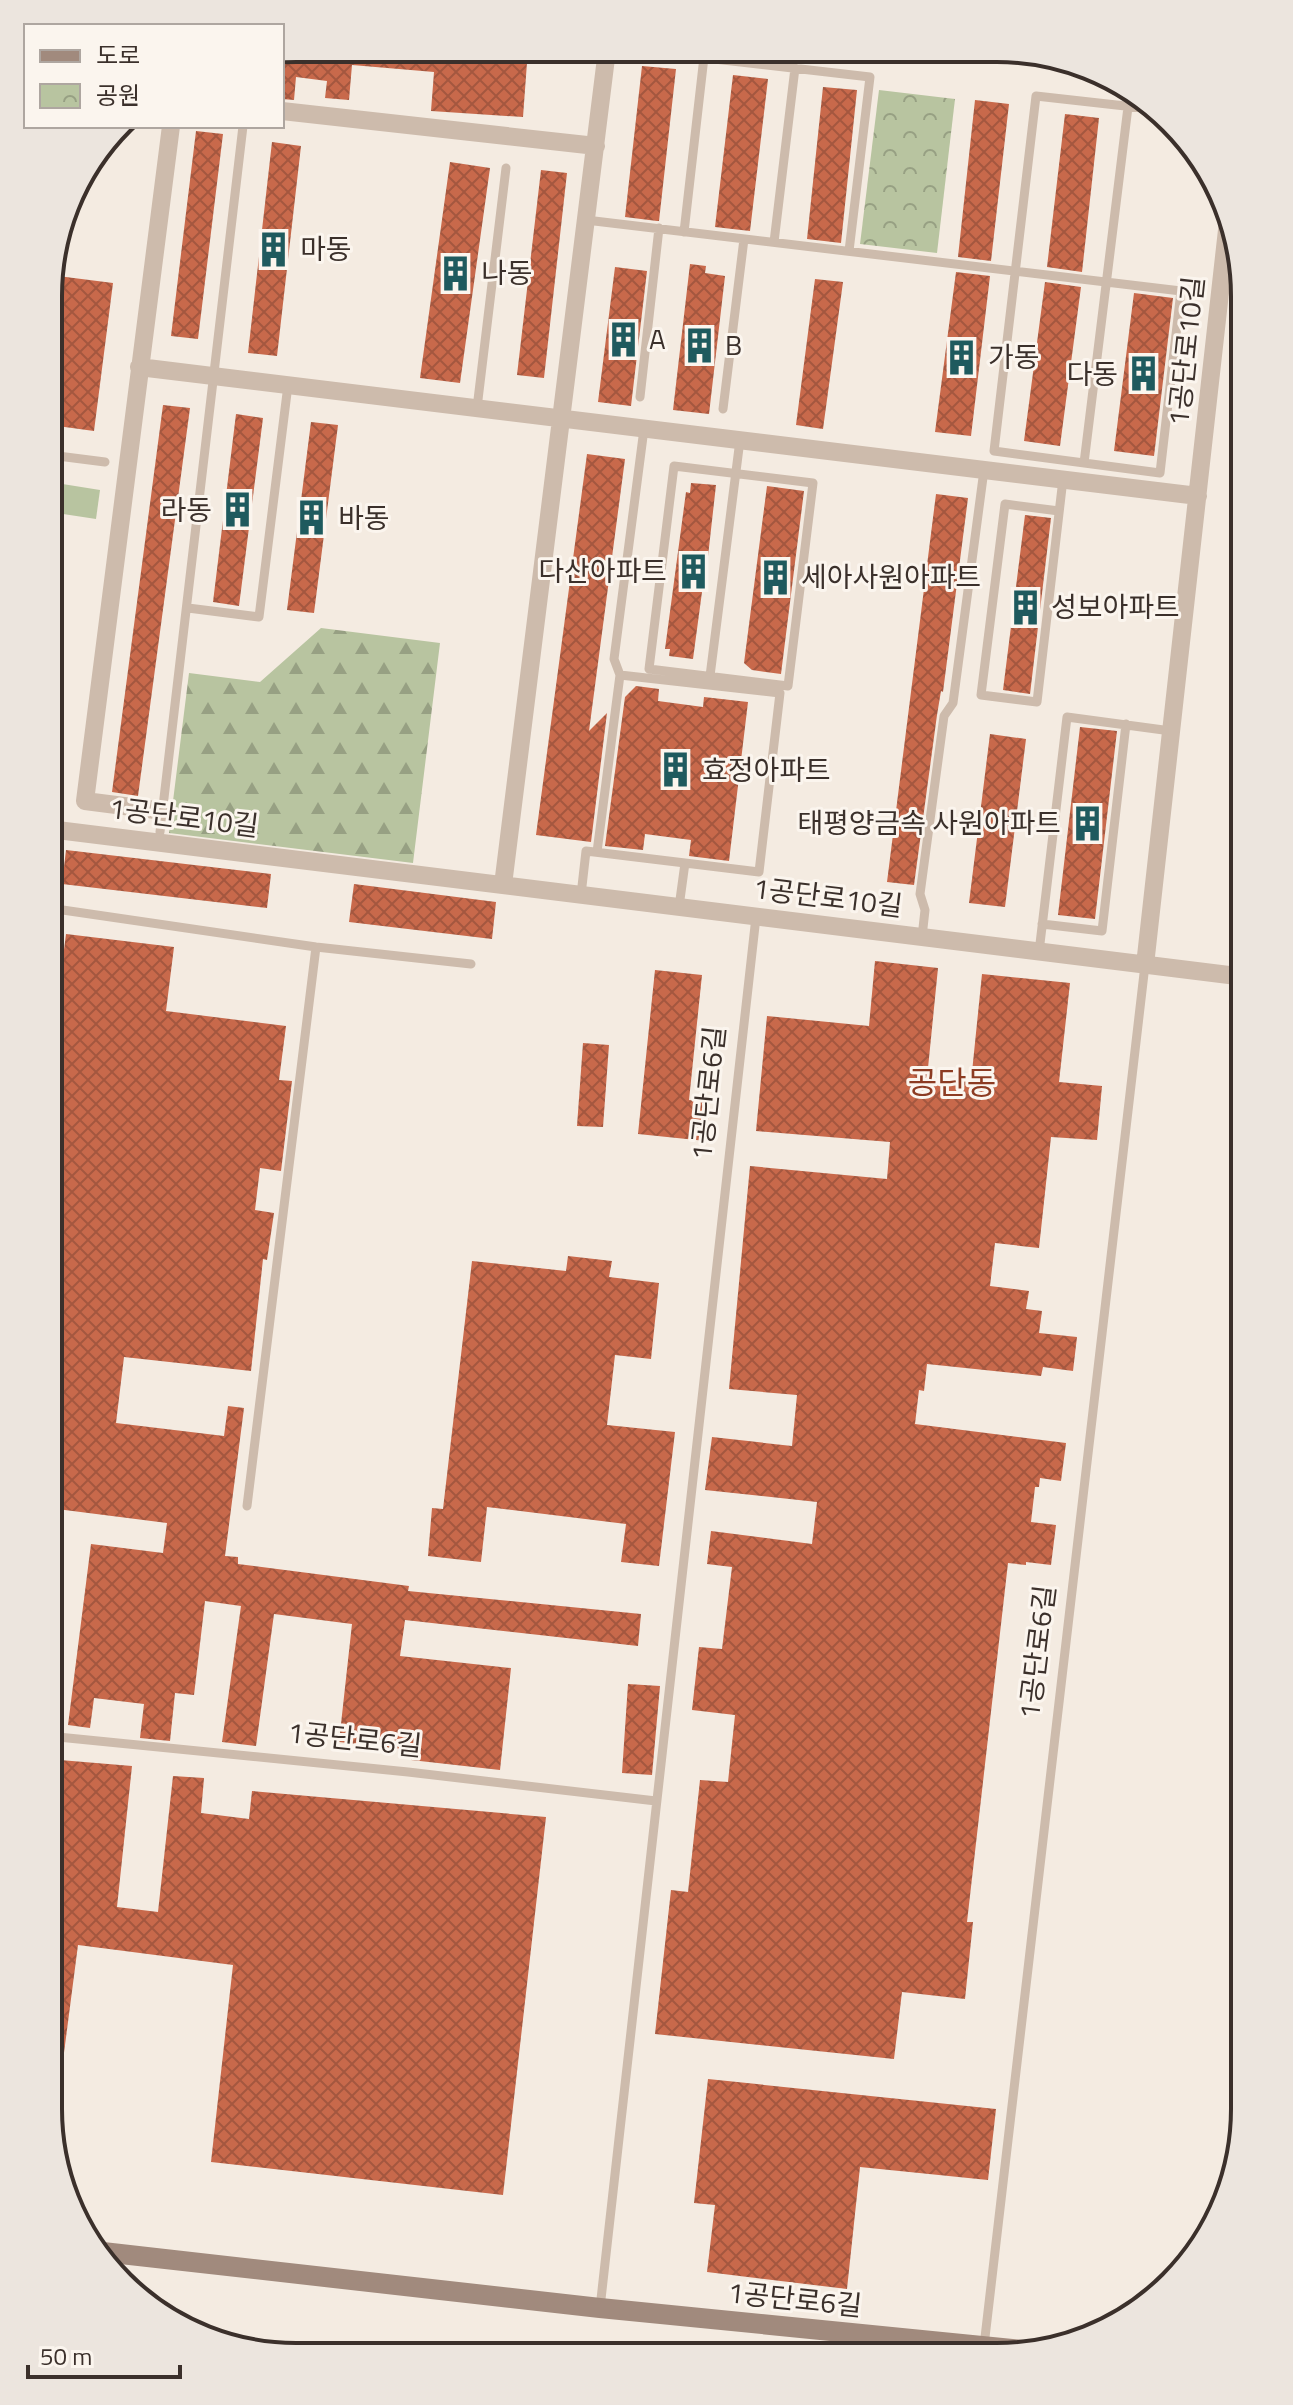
<svg xmlns="http://www.w3.org/2000/svg" width="1293" height="2405" font-family="'Titillium Web','Noto Sans KR',sans-serif">
  <defs>
    <pattern id="forest-firs" width="22" height="20" patternUnits="userSpaceOnUse" patternTransform="scale(2)"><rect width="22" height="20" fill="#b8c4a0"/><path d="M5 1l3.5 6h-7zM16 11l3.5 6h-7z" fill="#97a083"/></pattern>
    <pattern id="park-crowns" width="20" height="18" patternUnits="userSpaceOnUse" patternTransform="scale(2)"><rect width="20" height="18" fill="#b8c4a0"/><path d="M2 6a3 3 0 1 1 6 0M12 15a3 3 0 1 1 6 0" fill="none" stroke="#97a083"/></pattern>
    <pattern id="building-cross-hatch" width="8" height="8" patternUnits="userSpaceOnUse" patternTransform="scale(2)"><rect width="8" height="8" fill="#c8694b"/><path d="M0 0l8 8M0 8l8-8" fill="none" stroke="#a4573f"/></pattern>
  </defs>
  <rect width="100%" height="100%" fill="#f4ebe1"/>
  <path fill="#b8c4a0" d="M50 482 100 490 96 519 50 512Z"/>
  <path fill="url(#forest-firs)" d="M321 628 440 643 413 863 169 833 189 673 260 682Z"/>
  <path fill="url(#park-crowns)" d="M879 90 955 99 937 253 860 244Z"/>
  <path fill="url(#building-cross-hatch)" d="M296 48 528 49 523 117 431 111 434 72 352 65 349 100 325 98 327 81 296 77 294 100 282 99V51Z
    M642 66 676 69 659 221H657L625 217Z
    M733 75 768 79 750 231 715 227Z
    M823 87 857 90 841 243 807 239Z
    M975 100 1009 104 991 261 958 257Z
    M1065 114 1099 118 1082 272 1047 267Z
    M196 131 223 134 198 339 171 336Z
    M272 142 301 146 277 356 248 353Z
    M450 162 490 168 460 383 420 378Z
    M541 170 567 173 544 378 517 375Z
    M690 264 706 266 705 273 725 276 709 414 673 410Z
    M615 267 647 271 631 406 598 402Z
    M956 272 990 276 971 436 935 432Z
    M50 275 113 283 94 431 50 425Z
    M815 279 843 282 823 429 796 425Z
    M1045 282 1081 287 1060 446 1024 441Z
    M1134 293 1173 298 1154 456 1114 451Z
    M163 405 190 408 138 796 112 792Z
    M236 414 263 418 239 606 213 602Z
    M311 422 338 425 314 613 287 610Z
    M587 454 625 459 589 731 607 713 591 842 536 835Z
    M691 483 716 485 704 592H702L693 659 669 656 670 649H665L686 492 690 493Z
    M767 486 804 491 781 674 752 670 744 663Z
    M936 494 968 498 943 692 941 691 937 715 914 885 887 882Z
    M1025 515 1051 518 1030 694 1003 690Z
    M636 686 659 689 658 701 703 707 704 697 748 702 729 861 689 856 691 840 645 834 643 850 605 846 625 697Z
    M1080 727 1117 731 1095 919 1058 915Z
    M990 734 1026 739 1005 907 969 903Z
    M66 850 271 874 267 908 62 884Z
    M354 884 496 902 492 939 349 922Z
    M66 934 174 947 166 1011 286 1026 279 1080 292 1081 281 1171 260 1168 255 1210 274 1213 267 1260 263 1259 251 1371 124 1357 116 1423 224 1436 228 1406 244 1408 225 1556 238 1557V1564L409 1586 408 1591 641 1614 638 1646 405 1620 400 1656 511 1668 500 1770 411 1760 412 1750 339 1742 352 1624 274 1614 256 1746 222 1742 241 1606 205 1601 194 1695 175 1693 170 1741 140 1738 144 1704 94 1698 90 1728 68 1725 91 1544 163 1553 167 1523 49 1508V1069Z
    M875 961 938 968 927 1078 971 1082 982 974 1070 983 1059 1082 1102 1086 1097 1140 1051 1137 1039 1248 995 1243 990 1286 1029 1291 1026 1309 1042 1311 1039 1333 1077 1337 1073 1371 1043 1367 1041 1376 927 1364 924 1391 919 1390 915 1424 1066 1443 1061 1481 1040 1478 1039 1487H1035L1031 1522 1056 1525 1051 1565 1026 1562V1565L1008 1563 967 1922H973L965 1999 902 1992 894 2059 655 2034 671 1890 688 1892 700 1780 728 1782 735 1715 692 1710 699 1647 722 1649 732 1567 707 1564 711 1531 812 1544 817 1502 705 1490 712 1437 792 1446 797 1395 729 1389 750 1166 887 1179 890 1142 756 1131 767 1016 869 1026Z
    M655 970 702 975 689 1100 710 1102 706 1141 638 1134Z
    M583 1043 609 1045 603 1127 577 1126Z
    M568 1256 612 1261 609 1277 659 1283 651 1359 615 1355 607 1425 675 1432 659 1566 621 1562 626 1524 487 1507 481 1562 428 1556 432 1508 443 1509 472 1261 566 1271Z
    M628 1684 660 1686 652 1775 622 1773Z
    M48 1759 132 1766 117 1907 158 1912 173 1776 204 1778 201 1813 249 1819 252 1791 546 1817 503 2195 211 2162 233 1965 78 1945 58 2099H48Z
    M708 2079 996 2109 988 2180 860 2167 847 2289 707 2272 715 2205 694 2203Z"/>
  <g fill="none" stroke-linecap="round" stroke-linejoin="round">
    <path stroke="#cdbbac" stroke-width="9" d="M684 50 688 56 870 77 849 251
      M586 220 1181 291 1160 473 994 451 1036 96 1161 110
      M684 232 704 57
      M774 242 795 68
      M640 397 659 228
      M477 408 506 168
      M723 409 744 239
      M644 429 614 659 620 675 780 693 759 872 685 863 679 907
      M50 455 105 462
      M1084 463 1128 107
      M674 466 813 483 788 686 649 669Z
      M1059 511 1005 504 981 695 1037 702 1063 479
      M188 608 259 617 288 385
      M710 676 740 440
      M160 832 243 126
      M597 852 620 675
      M581 895 586 851 685 863
      M49 908 316 947 471 964
      M1042 924 1102 931 1126 724
      M922 937 925 910 920 894 944 716 953 703 984 470
      M1039 952 1067 717 1171 731
      M247 1506 316 947
      M48 1736 408 1772 656 1801
      M600 2308 756 917
      M984 2346 1145 965"/>
    <path stroke="#cdbbac" stroke-width="18" d="M282 111 596 146
      M139 367 1198 496
      M163 811 85 801 171 126
      M49 829 1245 977
      M503 885 607 50
      M1145 965 1229 212"/>
    <path stroke="#a18a7d" stroke-width="20" d="M94 2251 600 2308 1032 2351"/>
  </g>
  <defs>
    <symbol id="building-bare" viewBox="-9 -9 18 18"><path d="M-4-6H4V6H1V3H-1V6H-4ZM-2.5-4.3h1.7v1.8h-1.7ZM.8-4.3h1.7v1.8H.8ZM-2.5-1h1.7V.8h-1.7ZM.8-1h1.7V.8H.8Z" fill="#1f5a5e" stroke="#fbf5ee" stroke-width="2.5" paint-order="stroke"/></symbol>
  </defs>
  <g fill-rule="evenodd">
    <use href="#building-bare" x="248" y="224" width="51" height="51"/>
    <use href="#building-bare" x="430" y="248" width="51" height="51"/>
    <use href="#building-bare" x="598" y="314" width="51" height="51"/>
    <use href="#building-bare" x="674" y="320" width="51" height="51"/>
    <use href="#building-bare" x="936" y="332" width="51" height="51"/>
    <use href="#building-bare" x="1118" y="348" width="51" height="51"/>
    <use href="#building-bare" x="212" y="484" width="51" height="51"/>
    <use href="#building-bare" x="286" y="492" width="51" height="51"/>
    <use href="#building-bare" x="668" y="546" width="51" height="51"/>
    <use href="#building-bare" x="750" y="552" width="51" height="51"/>
    <use href="#building-bare" x="1000" y="582" width="51" height="51"/>
    <use href="#building-bare" x="650" y="744" width="51" height="51"/>
    <use href="#building-bare" x="1062" y="798" width="51" height="51"/>
  </g>
  <g text-anchor="middle" stroke-width="6" stroke-linejoin="round" paint-order="stroke">
    <g font-size="28" fill="#3b302b" stroke="#fbf5ee" text-anchor="start">
      <text x="300" y="259">마동</text>
      <text x="481" y="283">나동</text>
      <text x="649" y="349">A</text>
      <text x="725" y="355">B</text>
      <text x="988" y="367">가동</text>
      <text x="1118" y="384" text-anchor="end">다동</text>
      <text x="212" y="520" text-anchor="end">라동</text>
      <text x="338" y="528">바동</text>
      <text x="667" y="581" text-anchor="end">다산아파트</text>
      <text x="801" y="587">세아사원아파트</text>
      <text x="1051" y="617">성보아파트</text>
      <text x="702" y="780">효정아파트</text>
      <text x="1061" y="833" text-anchor="end">태평양금속 사원아파트</text>
    </g>
    <g font-size="28" fill="#3b302b" stroke="#fbf5ee">
      <text transform="translate(1186 351) rotate(-84)" y="10">1공단로10길</text>
      <text transform="translate(184 817) rotate(7)" y="10">1공단로10길</text>
      <text transform="translate(828 897) rotate(7)" y="10">1공단로10길</text>
      <text transform="translate(708 1093) rotate(-84)" y="10">1공단로6길</text>
      <text transform="translate(1037 1652) rotate(-83)" y="10">1공단로6길</text>
      <text transform="translate(355 1739) rotate(6)" y="10">1공단로6길</text>
      <text transform="translate(795 2299) rotate(6)" y="10">1공단로6길</text>
    </g>
    <g font-size="32" fill="#8c3b22" stroke="#fbf5ee">
      <text x="952" y="1094">공단동</text>
    </g>
  </g>
  <path d="M0 0H1293V2405H0ZM296 62H997A234 234 0 0 1 1231 296V2109A234 234 0 0 1 997 2343H296A234 234 0 0 1 62 2109V296A234 234 0 0 1 296 62Z" fill="#ece5de" fill-rule="evenodd"/>
  <path fill="none" stroke="#3b302b" stroke-width="4" d="M296 62H997A234 234 0 0 1 1231 296V2109A234 234 0 0 1 997 2343H296A234 234 0 0 1 62 2109V296A234 234 0 0 1 296 62Z"/>
  <rect x="24" y="24" width="260" height="104" fill="#fbf5ee" stroke="#aea6a0" stroke-width="2"/>
  <rect x="40" y="50" width="40" height="12" fill="#a18a7d" stroke="#aea6a0" stroke-width="2"/>
  <text x="96" y="64" font-size="24" fill="#3b302b">도로</text>
  <rect x="40" y="84" width="40" height="24" fill="url(#park-crowns)" stroke="#aea6a0" stroke-width="2"/>
  <text x="96" y="104" font-size="24" fill="#3b302b">공원</text>
  <path d="M28 2365v12h152v-12" fill="none" stroke="#3b302b" stroke-width="4"/>
  <text x="40" y="2365" font-size="24" fill="#3b302b" stroke="#fbf5ee" stroke-width="6" paint-order="stroke">50 m</text>
</svg>
